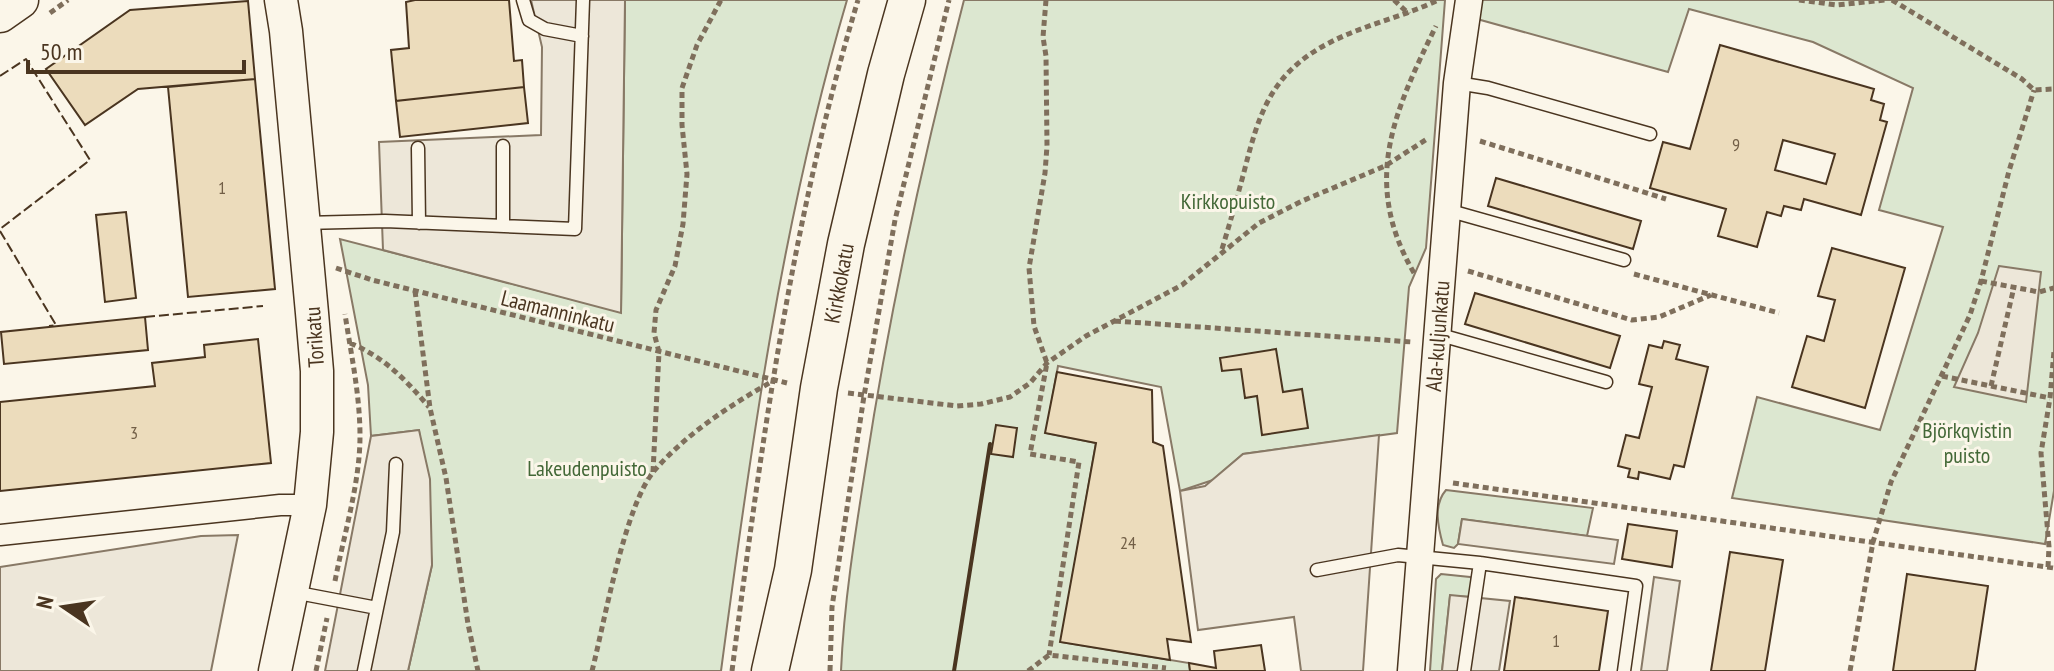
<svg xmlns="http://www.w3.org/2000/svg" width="2054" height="671" font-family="'PT Sans Narrow',sans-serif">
  <rect width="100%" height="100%" fill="#fbf6e9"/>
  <path fill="#dce7d0" stroke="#887966" stroke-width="2" d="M625 0H847C782 220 751 445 721 671H408L432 565 419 430 371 436 368 385 340 239 621 312Z
    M964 0H1445L1426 248 1409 287 1397 433 1243 454 1213 480 1180 491 1161 387 1058 366 1046 433 1096 443 1061 642 1189 663 1190 671H841C844 602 855 534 866 465 890 308 924 154 964 0Z
    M1481 0H2054V491L2045 544 1732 498 1757 397 1880 430 1943 227 1879 210 1913 88 1813 42 1689 9 1668 72 1477 19Z
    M1446 490 1593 508 1587 536 1462 519 1458 544 1454 548 1443 545C1438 527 1433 505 1446 490Z
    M1441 574 1470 577 1475 581 1473 597 1450 596 1442 671H1430L1436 579Z"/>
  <path fill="#ede7d9" stroke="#887966" stroke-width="2" d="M531 0H625L621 313 383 250 379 142 541 135 542 47Z
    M1999 266 2041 272 2026 402 1954 387 1978 333Z
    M419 430 430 479 432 565 408 671H325L371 436Z
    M1379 435 1363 671H1301L1294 617 1198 630 1180 491 1205 486 1243 454Z
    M1462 519 1618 540 1614 564 1458 544Z
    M238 535 211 671H0V567L201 536Z
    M1654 577 1680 581 1667 671H1641Z
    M1450 595 1510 601 1499 671H1442Z"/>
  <path fill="#ecdcbc" stroke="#4a3520" stroke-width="2" fill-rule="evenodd" d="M415 0H509L514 61 522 60 524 87 396 101 391 50 409 48 406 2Z
    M248 1 255 79 138 89 85 125 46 69 130 10Z
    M1720 45 1874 89 1871 100 1884 104 1880 120 1887 122 1861 215 1804 199 1801 210 1784 206 1781 216 1767 212 1757 247 1718 236 1726 209 1650 188 1663 142 1690 149ZM1783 140 1835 154 1826 184 1775 170Z
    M255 79 275 289 188 297 168 87Z
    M524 87 528 123 400 137 396 101Z
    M1496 178 1641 221 1633 249 1488 206Z
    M126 212 136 298 105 302 96 215Z
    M1832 248 1905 268 1865 408 1792 387 1807 336 1824 341 1835 300 1818 296Z
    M1475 293 1620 336 1610 368 1465 324Z
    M145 317 148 350 4 364 1 332Z
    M258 339 271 463 0 491V402L155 386 152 363 205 357 204 345Z
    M1664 341 1680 345 1676 359 1708 367 1684 467 1674 465 1670 479 1639 472 1638 479 1628 477 1630 469 1618 466 1626 435 1639 438 1652 387 1639 384 1649 345 1662 348Z
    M1276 349 1283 392 1302 389 1308 428 1262 435 1257 396 1245 398 1241 369 1222 371 1220 358Z
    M1057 372 1152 390 1153 442 1163 446 1191 642 1167 639 1170 660 1060 642 1096 443 1045 433Z
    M996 425 1017 428 1013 457 991 454Z
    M1628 524 1677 531 1672 567 1622 559Z
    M1730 552 1783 560 1765 671H1711Z
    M1907 574 1988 586 1975 671H1893Z
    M1515 597 1608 611 1599 671H1504Z
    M1261 645 1265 671H1190L1189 663 1216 668 1214 651Z"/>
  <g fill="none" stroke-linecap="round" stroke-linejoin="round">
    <defs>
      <path id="service" d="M523 0 529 20 545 29 582 36
        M1457 83 1488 88 1650 134
        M418 148 419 223
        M1447 210 1624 260
        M304 223 385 221 575 229 583 0
        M503 226V146
        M1437 334 1606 382
        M1317 570 1398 555 1480 563 1636 586 1624 671
        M293 592 377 608 393 532 396 464
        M364 671 377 608
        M1464 671 1480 563"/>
      <path id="pedestrian" d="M0 535 280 505H310"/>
      <g id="minor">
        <path id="s1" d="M1411 671 1457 83 1469 0"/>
      </g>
      <path id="tertiary" d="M275 671 310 505 317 432V371L312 313 286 31 281 0"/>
      <g id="secondary">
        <path d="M0 14 20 0"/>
        <path id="s2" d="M770 671 793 570 819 388 846 244 886 74 907 0"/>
      </g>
    </defs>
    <use href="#service" stroke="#4a3520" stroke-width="15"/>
    <use href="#pedestrian" stroke="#4a3520" stroke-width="23"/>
    <use href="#minor" stroke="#4a3520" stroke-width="29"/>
    <use href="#tertiary" stroke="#4a3520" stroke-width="35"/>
    <use href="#secondary" stroke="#4a3520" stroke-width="39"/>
    <path stroke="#7f6f5c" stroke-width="5" stroke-dasharray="6 4" stroke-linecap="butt" d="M1046 0 1043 37 1046 56 1047 146 1045 173 1029 268 1034 326 1047 363 1030 454 1079 462 1049 655
      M1394 0 1409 14
      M1799 0 1837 5 1885 0
      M1892 0 2022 79 2034 90 2054 89
      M50 13 68 0
      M1480 141 1666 199
      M1222 249C1230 223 1237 198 1244 172 1259 113 1271 73 1329 43 1363 25 1403 17 1438 0
      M336 268 372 280 787 383
      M1468 271 1632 320 1659 317 1711 295
      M1414 273C1361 182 1394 112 1436 26
      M1634 274 1779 313
      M1981 281 2039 292 2054 288
      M415 291 430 408 446 478 468 624 478 671
      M1115 321 1412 342
      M350 343C384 357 405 379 429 407
      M1942 376 2050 398
      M1991 386 2014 287
      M848 393 957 406 981 404 1010 397 1030 383 1047 363 1086 336 1182 285 1259 223 1302 201 1385 166 1427 139
      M653 472 659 352 654 333 656 310 675 266 683 224 687 174 682 125V88L697 45 721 0
      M1453 483 2054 568
      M2048 567 2049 547 2041 453 2050 398 2054 351
      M335 581C344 534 360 483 360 436 360 395 351 354 345 314
      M316 671 327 618
      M592 671C604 624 625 505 654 471 686 434 729 406 771 382
      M732 671C761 445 792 219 858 0
      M830 671 832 607 864 396 895 220 949 0
      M1028 671 1049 655 1166 668
      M1850 671 1873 542 1891 482 1970 315 1981 281 2009 171 2034 90"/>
    <use href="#service" stroke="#fbf6e9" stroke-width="12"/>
    <use href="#pedestrian" stroke="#fbf6e9" stroke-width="20"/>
    <use href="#minor" stroke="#fbf6e9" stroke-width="26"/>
    <use href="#tertiary" stroke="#fbf6e9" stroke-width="32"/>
    <use href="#secondary" stroke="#fbf6e9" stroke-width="36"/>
    <path stroke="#4a3520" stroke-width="2" stroke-dasharray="10 4" stroke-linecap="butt" d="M0 76 26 59 90 160 0 229
      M0 231 56 325 49 326
      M145 317 263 306"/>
    <path stroke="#4a3520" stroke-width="4" d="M954 671 990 444"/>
  </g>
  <g text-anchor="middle" stroke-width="6" stroke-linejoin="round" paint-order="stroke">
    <g font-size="18" fill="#725f47">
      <text x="1736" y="151">9</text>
      <text x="222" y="194">1</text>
      <text x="134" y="439">3</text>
      <text x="1128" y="549">24</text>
      <text x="1556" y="647">1</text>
    </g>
    <g font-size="22" fill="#436837" stroke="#fbf6e9">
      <text x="1228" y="209">Kirkkopuisto</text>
      <text x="1967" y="438">Björkqvistin<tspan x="1967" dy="25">puisto</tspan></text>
      <text x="587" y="476">Lakeudenpuisto</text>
    </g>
    <g font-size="22" fill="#4a3520" stroke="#fbf6e9">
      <text dy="8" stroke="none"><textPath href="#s2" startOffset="394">Kirkkokatu</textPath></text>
      <text transform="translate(558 311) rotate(14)" y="8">Laamanninkatu</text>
      <text dy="8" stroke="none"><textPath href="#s1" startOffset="336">Ala-kuljunkatu</textPath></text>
      <text transform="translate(314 337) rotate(-94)" y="8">Torikatu</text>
    </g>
  </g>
  <g transform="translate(64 607) rotate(283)" stroke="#fbf6e9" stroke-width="6" paint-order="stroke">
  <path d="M0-6L14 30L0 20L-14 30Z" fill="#4a3520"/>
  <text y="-12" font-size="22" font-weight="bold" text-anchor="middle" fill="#4a3520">N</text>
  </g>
  <path d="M28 60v12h216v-12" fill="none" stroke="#4a3520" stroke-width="4"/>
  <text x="40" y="60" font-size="24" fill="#4a3520" stroke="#fbf6e9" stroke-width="6" paint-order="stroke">50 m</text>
</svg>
